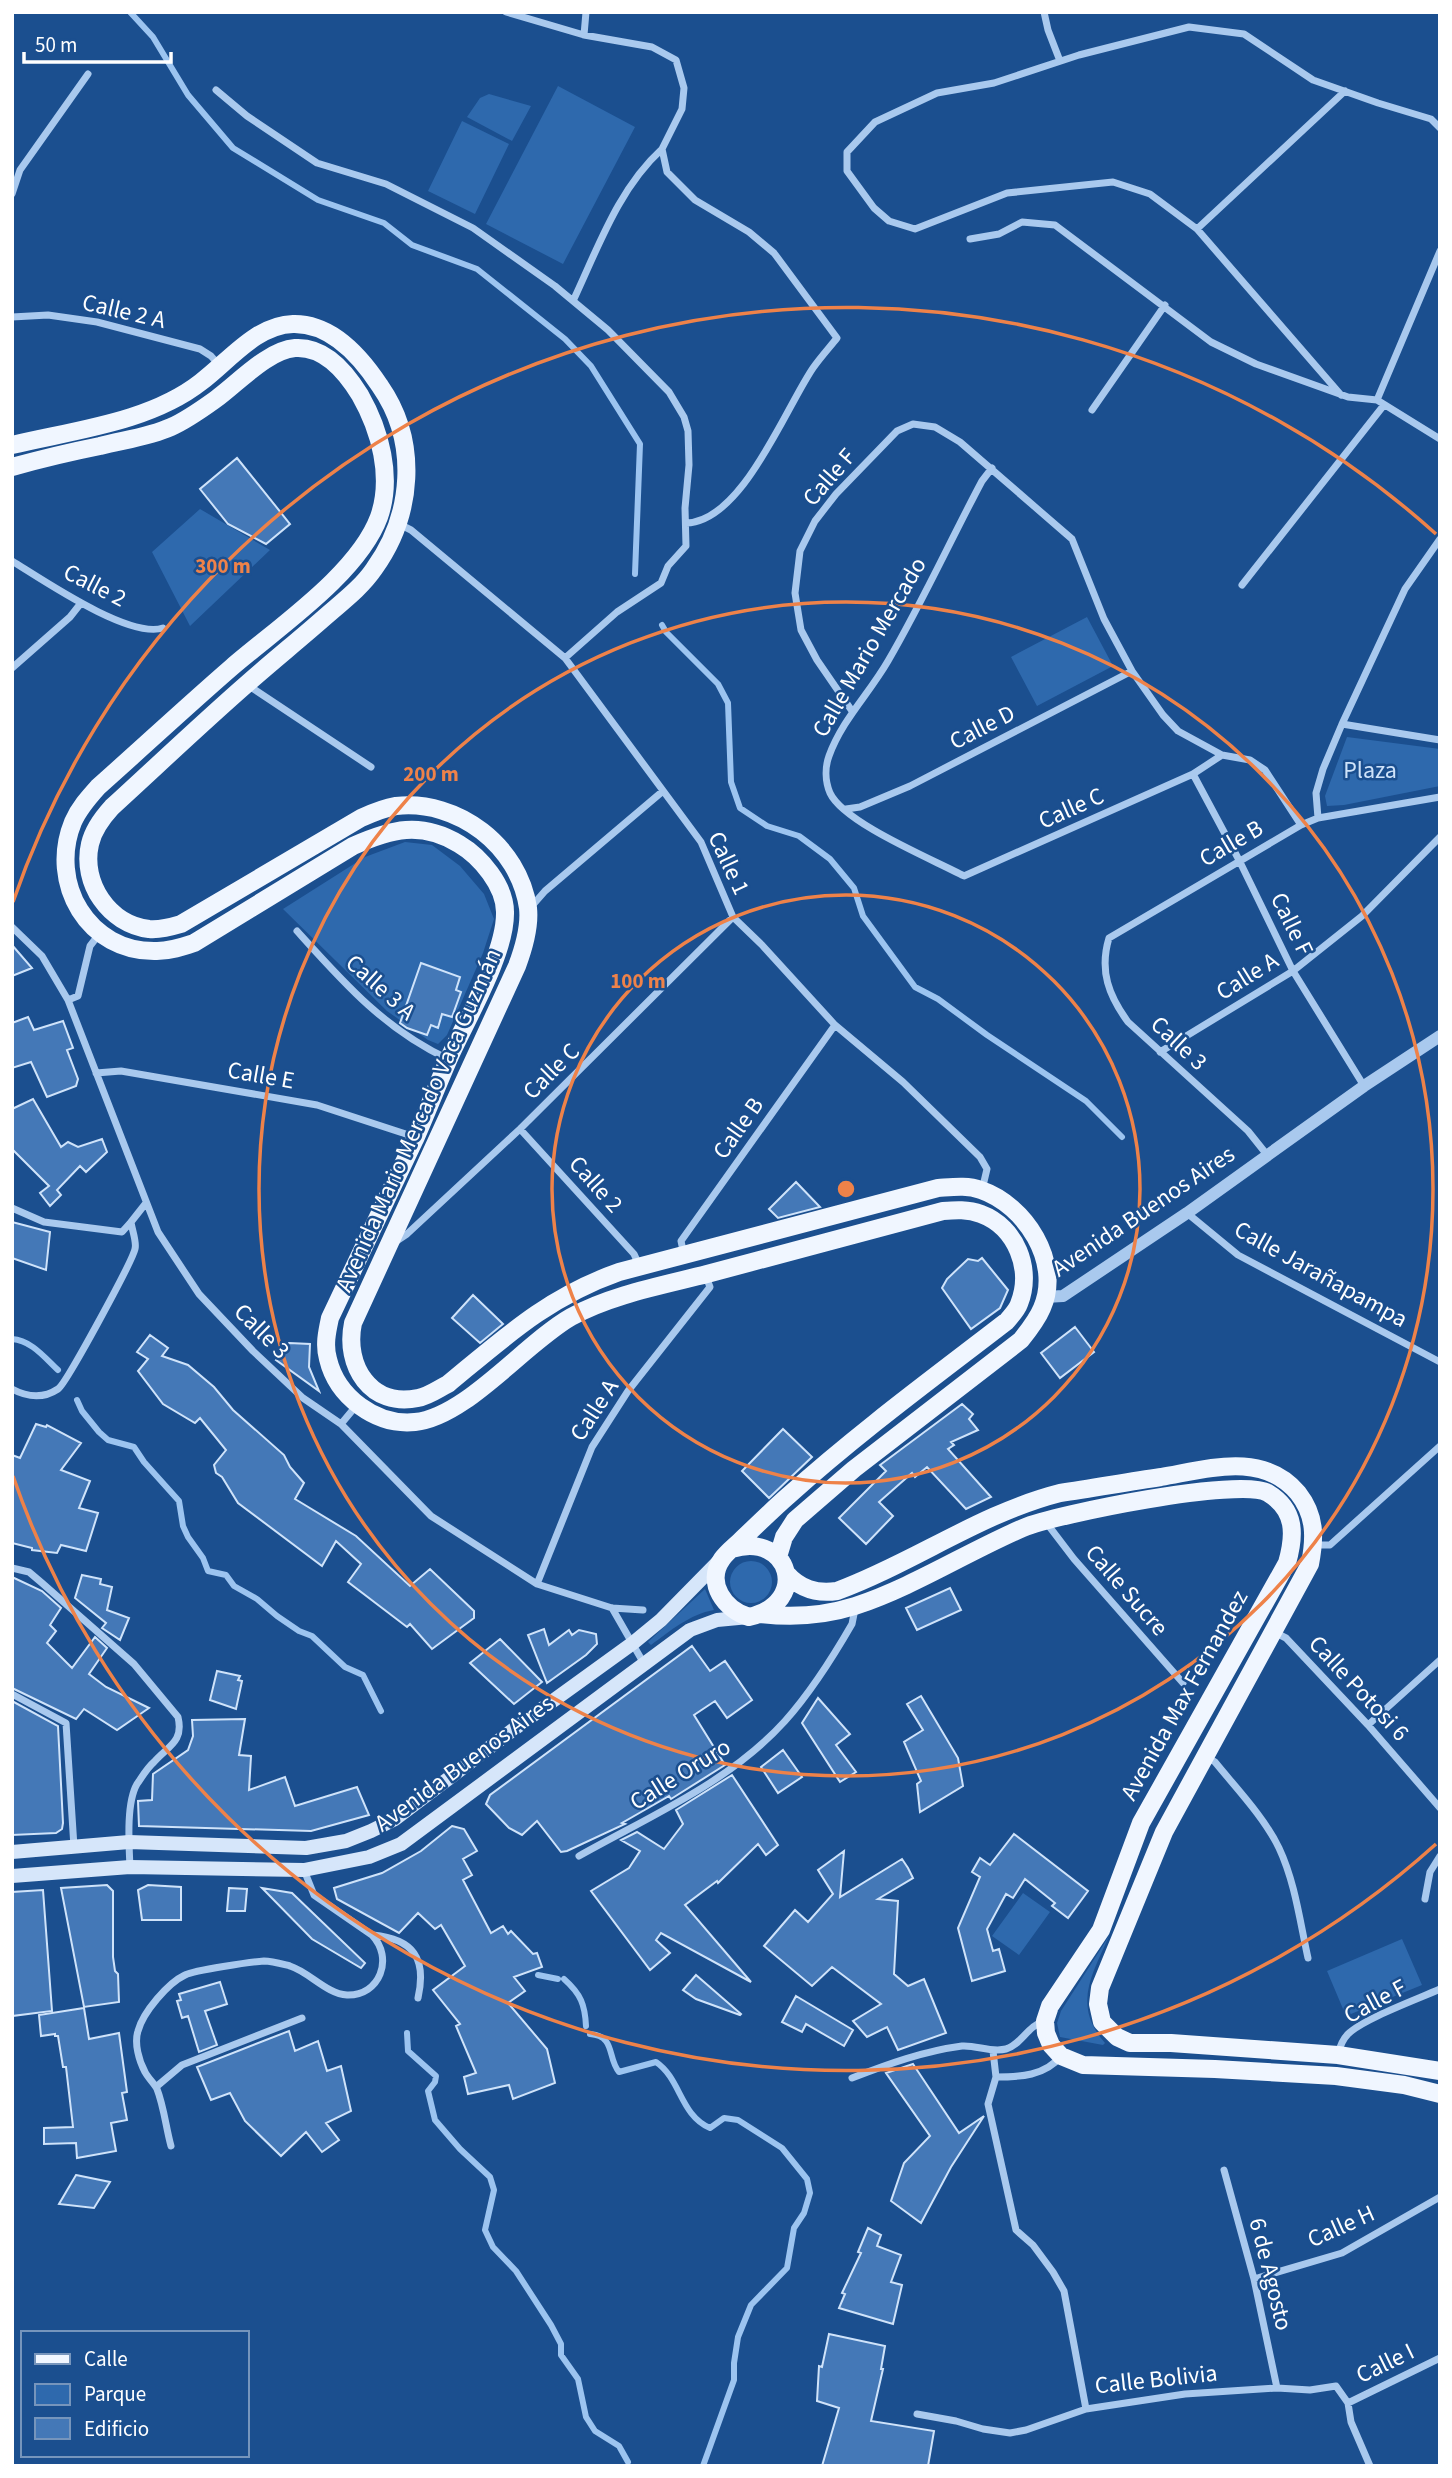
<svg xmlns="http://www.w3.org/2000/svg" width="1452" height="2478" font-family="'Source Sans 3',sans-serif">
  <rect width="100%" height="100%" fill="#1b4f8f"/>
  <path fill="#2e69ad" d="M558 86 635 127 563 264 486 224Z
    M489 94 531 106 512 141 467 117 480 98Z
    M462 121 509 144 475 214 428 191Z
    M200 509 270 550 190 626 152 552Z
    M1087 617 1113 666 1037 706 1011 657Z
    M1347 737 1440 749V786L1344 805 1327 806 1325 796Z
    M405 842 432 845 460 866 484 894 494 919 483 953 447 1035 438 1044 428 1040 387 1011 283 909 365 857Z
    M730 1582a21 21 0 1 1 42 0a21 21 0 1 1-42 0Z
    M705 1589 714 1610C690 1614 670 1631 651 1645L648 1642Z
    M1023 1893 1050 1912 1019 1955 992 1936Z
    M1109 1936C1092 1975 1072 2005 1105 2043L1103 2045 1060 2037 1057 2023 1061 2011Z
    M1402 1939 1422 1985 1346 2016 1327 1971Z"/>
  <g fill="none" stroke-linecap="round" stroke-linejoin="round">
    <path stroke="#9cc4f0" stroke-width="6" d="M130 12 153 37 188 95 233 148 318 200 384 223 412 245 477 269 565 339 591 366 640 444 635 574
      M662 625 666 632 718 684 728 703 731 782 740 808 767 826 799 836 830 859 854 888 863 916 915 987 938 999 987 1035 1086 1101 1122 1137
      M12 1339C31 1340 45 1358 58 1370
      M77 1400 82 1411 99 1432 108 1440 134 1447 144 1462 179 1501 183 1526 188 1537 203 1558 208 1571 226 1575 234 1586 257 1599 277 1616 299 1631 312 1636 345 1667 363 1675 381 1711
      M538 1975 558 1979
      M564 1979C581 1994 585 2005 586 2026
      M407 2033 408 2051 436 2076 435 2082 428 2091 435 2120 460 2149 490 2177 494 2190 485 2230 493 2247 516 2271 551 2325 561 2344V2355L578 2379 586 2417 595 2431 619 2446 628 2462
      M590 2034C616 2036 607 2058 619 2072L656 2062C681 2079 680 2115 710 2128L724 2118 738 2120 782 2148 807 2179 810 2193 804 2213 794 2228 787 2268 751 2305 738 2337 734 2363V2380L703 2466"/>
  </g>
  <path fill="#4478b7" stroke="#cfe3fa" stroke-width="2" d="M237 458 290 524 266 544 228 524 200 489Z
    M12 945 32 968 12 976Z
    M421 963 460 977 456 990 461 992 452 1017 442 1014 438 1028 431 1025 427 1035 407 1028 400 1023Z
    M28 1017 34 1030 63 1021 73 1048 67 1050 78 1079 76 1086 47 1097 31 1062 12 1068V1023Z
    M33 1099 61 1147 68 1142 78 1147 102 1139 107 1152 86 1172 80 1166 57 1190 61 1195 50 1206 40 1193 49 1186 12 1149V1109Z
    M796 1182 820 1207 778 1218 769 1209Z
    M12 1222 50 1232 46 1270 12 1258Z
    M982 1258 1008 1290 1000 1308 971 1329 942 1288 947 1279 968 1259 978 1261Z
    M473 1295 503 1324 480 1343 452 1318Z
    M1075 1327 1094 1352 1060 1378 1041 1353Z
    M150 1335 168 1348 162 1356 188 1365 214 1387 233 1410 284 1455 290 1467 304 1483 295 1499 356 1536 410 1586 430 1569 474 1611V1618L432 1649 410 1624 407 1627 348 1582 361 1564 336 1541 322 1566 238 1503 222 1477 216 1473 214 1465 226 1450 200 1418 195 1423 163 1404 138 1371 148 1359 137 1352Z
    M289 1343 310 1344 309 1367 319 1391 276 1360Z
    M962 1404 973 1414 969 1419 978 1430 951 1442 954 1445 948 1449 991 1497 966 1509 927 1467 915 1477 912 1473 879 1502 893 1516 866 1544 839 1518 886 1471 880 1465Z
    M36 1424 46 1427 47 1425 81 1443 61 1470 90 1481 79 1508 98 1513 86 1551 61 1545 57 1553 32 1550V1548L12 1543V1455L20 1458Z
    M783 1429 812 1457 769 1498 742 1471Z
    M82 1575 101 1579 100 1584 112 1587 107 1610 129 1618 120 1640 102 1628 106 1623 75 1598Z
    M12 1577 42 1591 61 1608 50 1625 56 1631 47 1643 72 1668 95 1637 107 1648 89 1674 106 1687 149 1708 117 1730 84 1709 76 1719 12 1688Z
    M950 1588 961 1610 917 1630 906 1608Z
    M544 1629 549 1645 569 1630 572 1635 579 1630 596 1634 597 1644 586 1655 547 1683 528 1635Z
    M500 1639 542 1682 514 1704 470 1663Z
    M692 1646 710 1671 725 1661 752 1700 727 1718 715 1701 694 1715 725 1765 671 1799 669 1796 622 1823 625 1824 567 1851 561 1852 537 1821 522 1835 509 1828 486 1804 490 1795Z
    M217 1671 240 1676 238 1680 242 1681 236 1709 210 1700Z
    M921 1696 958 1758 963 1786 920 1812 917 1784 921 1781 904 1742 923 1730 907 1704Z
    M818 1698 850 1734 836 1745 856 1772 840 1782 802 1723Z
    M12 1701 58 1726 63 1823 62 1829 56 1833 12 1835Z
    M245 1719 239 1755 251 1756 249 1790 285 1777 295 1806 357 1787 369 1815 311 1831 139 1826 138 1801 152 1800 153 1774 188 1750 193 1736 192 1720Z
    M783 1750 802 1777 778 1793 761 1767Z
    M732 1775 778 1845 766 1855 758 1844 718 1883 717 1881 685 1905 751 1982 661 1933 656 1940 670 1953 650 1970 591 1891 629 1868 640 1851 621 1840 637 1832 664 1849 683 1824 676 1810Z
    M452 1826 464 1829 477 1851 463 1859 472 1875 463 1880 491 1933 503 1926 508 1934 511 1931 533 1954 537 1953 542 1967 514 1977 525 1991 508 2003 547 2049 555 2083 513 2099 509 2085 468 2094 464 2077 476 2073 456 2026 460 2024 433 1990 465 1966 441 1925 435 1929 418 1913 399 1933 337 1899 334 1888 382 1873 421 1851Z
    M1014 1834 1088 1891 1068 1918 1052 1906 1055 1903 1025 1879 1013 1898 1006 1894 987 1929 993 1951 999 1949 1005 1971 972 1981 958 1928 980 1877 972 1872 980 1858 990 1865Z
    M844 1851 840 1897 902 1859 908 1868 913 1878 878 1899 898 1901 894 1974 908 1986 924 1979 946 2033 898 2050 887 2027 867 2037 853 2021 881 2004 832 1967 812 1986 764 1946 795 1910 808 1922 833 1894 818 1870Z
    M107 1885 113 1891V1957L115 1971 118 1974 119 2002 84 2007 61 1888Z
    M148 1885 181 1887V1920H142L138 1890Z
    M229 1888 247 1889 245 1911H227Z
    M262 1888 292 1893 365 1963 361 1968 312 1939Z
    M43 1890 52 2011 12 2016V1892Z
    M696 1975 741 2014 740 2015 696 1999 683 1990Z
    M220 1982 227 2004 205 2011 217 2045 199 2052 188 2016 182 2018 177 2001 181 2000 179 1994Z
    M796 1996 853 2030 844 2046 806 2024 802 2032 782 2022Z
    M84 2008 89 2039 119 2033 127 2092 122 2093 127 2120 111 2123 116 2151 77 2158 76 2143 44 2144V2128L73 2127 66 2067H63L58 2036H55V2034L41 2036 39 2015Z
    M289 2031 295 2051 318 2041 327 2071 341 2066 351 2111 326 2123 339 2140 322 2152 306 2132 281 2156 245 2121 230 2093 211 2100 197 2067Z
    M913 2064 959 2133 984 2116 951 2167 921 2223 891 2201 904 2163 930 2136 886 2073Z
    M76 2175 110 2182 94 2208 59 2204Z
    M868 2228 881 2235 877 2246 901 2255 891 2282 902 2285 893 2324 839 2308 845 2294 842 2293 861 2253 858 2252Z
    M829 2334 885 2346 881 2369H883L871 2421 934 2431 928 2466H822L839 2408 817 2401 819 2366 822 2367Z"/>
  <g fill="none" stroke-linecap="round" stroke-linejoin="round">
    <path stroke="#a9c9ee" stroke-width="7" d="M506 12 584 35 652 47 676 60 684 88 682 109 662 149 667 172 695 200 749 232 774 253 837 338C829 348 820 358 813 368 785 409 742 522 686 523
      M1044 12 1048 30 1060 61
      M584 35 586 12
      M216 90 247 116 317 163 386 184 473 228 555 286 608 330 669 392 684 417 688 431 689 465 685 508 686 546 668 566 661 583 617 612 565 658
      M12 194 20 170 88 74
      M1197 229 1345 91
      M970 239 999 234 1022 222 1055 225 1211 342 1256 364 1348 397 1377 400 1440 439
      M573 301C598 248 618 189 662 149
      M12 317 48 315 97 322 200 349 211 356 219 365
      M1341 395 1197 229 1150 194 1113 182 1007 193 915 229 889 221 874 208 847 171V152L875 122 937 93 994 83 1079 55 1189 27 1244 34 1313 80 1378 103 1431 119 1440 128
      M1377 400 1440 251
      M1092 410 1165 305
      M992 468 982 481C950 541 922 603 888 661 869 694 842 720 829 756 825 767 825 781 830 793 844 823 932 859 964 876L1193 774 1222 755 1250 760 1265 770 1301 825
      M399 524 411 530 565 658 701 842 733 917 762 945 835 1025 903 1082 980 1157 987 1169 982 1190
      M12 561C43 580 129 639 163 628
      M1242 585 1384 405
      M12 668 70 617 81 603
      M246 684 371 767
      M852 711 817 660 801 630 795 593 800 551 815 521 836 494 897 431 913 424 935 427 960 442 1072 539 1104 619 1132 671 1163 715 1178 731 1222 755
      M1342 724 1440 740
      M1193 774 1239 860 1293 971 1364 1086
      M846 809 860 807 910 786 1132 671
      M1318 818 1316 793 1323 769 1342 724 1405 589 1440 539
      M531 907 545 891 663 791
      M12 927 42 956 68 1000 158 1232 199 1294 253 1351 303 1398 341 1424 431 1516 537 1584 612 1608 643 1610
      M297 931C343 982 384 1029 448 1059
      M68 1000 78 996 90 946 100 933
      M1160 1052 1293 971 1362 916 1440 837
      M96 1073 121 1071 317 1105 415 1137
      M520 1129 634 1254 639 1265
      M1268 1156 1248 1131 1128 1022C1109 996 1099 971 1109 938L1301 825 1318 818 1440 797
      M12 1208 44 1222 122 1232 131 1222
      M1187 1213 1238 1255 1440 1362
      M395 1242 407 1234 520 1129 733 917
      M684 1255 681 1241 835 1025
      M12 1389C27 1397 43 1399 58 1389 66 1384 132 1262 135 1249 137 1242 132 1230 131 1222L146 1203
      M341 1424 356 1406
      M1045 1521 1074 1559 1183 1683
      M1314 1545H1330L1440 1446
      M12 1568 29 1572 42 1583 134 1664 178 1717C184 1742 168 1746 154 1762 147 1768 142 1777 137 1784 126 1803 129 1845 130 1867
      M537 1584 592 1447 628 1391 710 1287 705 1274
      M612 1608 643 1662
      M1274 1632 1286 1638 1368 1725 1440 1808
      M12 1694 66 1723 74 1847
      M1368 1725 1440 1660
      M1205 1756 1215 1762C1237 1789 1264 1817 1279 1848 1295 1882 1300 1922 1308 1958
      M579 1856C650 1816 730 1782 785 1721 811 1692 833 1657 852 1624L855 1609
      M1425 1899 1430 1872 1440 1856
      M373 1935C413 1939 427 1958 418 1998
      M993 2051 996 2077 988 2104 1016 2230 1033 2245 1053 2272 1064 2291 1086 2409
      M1338 2054C1340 2046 1342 2040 1348 2034 1363 2019 1418 1999 1440 1989
      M996 2077C1020 2077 1045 2076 1061 2056
      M852 2078C888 2064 924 2051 962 2046 977 2045 991 2053 1006 2049 1021 2045 1028 2025 1045 2021
      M156 2087 182 2065 302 2018
      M171 2146C166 2128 164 2107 157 2089 154 2083 148 2078 145 2072 139 2061 134 2043 138 2031 143 2012 168 1983 185 1975 195 1970 251 1962 264 1961 272 1961 282 1964 290 1966 309 1972 327 1994 347 1995 380 1996 394 1958 372 1935L314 1895 304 1870
      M1224 2170 1254 2279 1277 2388
      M1254 2279 1342 2253 1440 2197
      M1348 2403 1440 2358
      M917 2414 956 2421 983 2429 1010 2433 1026 2430 1086 2409 1185 2394 1277 2388 1310 2390 1336 2386 1348 2403 1351 2422 1370 2466"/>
    <path stroke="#a9c9ee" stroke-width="12" d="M1045 1297 1063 1296 1187 1213 1364 1086 1440 1036"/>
    <path stroke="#d6e6fa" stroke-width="14" d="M12 1852 129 1842 306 1848 346 1841 371 1831 395 1819 514 1729 633 1643 661 1620 720 1560
      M12 1876 130 1867 304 1870 369 1857 401 1844 690 1630 717 1620 749 1617"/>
    <path stroke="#f0f6ff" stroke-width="18" d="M12 445C75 430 150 422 201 382 229 361 256 325 293 324 332 323 361 357 380 386 419 442 413 515 374 569 361 588 342 602 325 617 300 639 274 660 249 682 202 723 158 765 112 807 102 818 93 830 90 844 81 883 109 924 149 929 160 930 171 927 181 924L361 818C372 813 384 808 396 806 458 799 519 846 528 908 530 926 523 950 517 966L353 1323C344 1366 371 1408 418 1398 429 1396 438 1389 448 1384 505 1337 548 1297 619 1272L938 1188C953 1187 967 1185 981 1190 1025 1205 1062 1262 1042 1308 1037 1320 1029 1330 1021 1340L854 1469 795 1520 784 1537 778 1557
      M12 467C41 459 70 452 100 446 123 440 149 437 171 427 187 420 202 409 216 399 238 383 268 350 295 348 325 346 346 372 360 395 380 430 393 477 379 517 358 574 277 628 232 667 187 706 143 747 98 787 89 797 79 808 73 822 48 883 88 953 157 951 170 951 182 947 194 943L353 846C391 829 421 821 459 844 481 857 505 886 505 912 506 953 467 1018 450 1056 438 1083 427 1112 415 1139 387 1199 358 1258 330 1318 327 1332 324 1345 328 1359 337 1397 376 1426 415 1422 466 1417 524 1344 571 1317 610 1295 664 1285 707 1274 786 1253 864 1232 943 1211 955 1210 968 1209 981 1214 1016 1227 1033 1269 1019 1304 1017 1310 1011 1316 1007 1321 933 1378 858 1433 788 1496 772 1510 757 1525 741 1540 735 1546 727 1552 722 1559 705 1583 725 1610 749 1617 811 1603 790 1531 732 1549
      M786 1573C800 1589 816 1594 837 1591 913 1563 981 1513 1060 1493 1094 1488 1127 1482 1161 1477 1208 1469 1263 1451 1298 1493 1316 1516 1315 1538 1310 1564L1164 1832 1100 1988 1098 2004 1102 2022 1117 2037 1130 2043H1171L1338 2055 1440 2071
      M761 1614C794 1618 823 1616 855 1606 913 1587 967 1552 1023 1528 1056 1514 1241 1477 1268 1493 1296 1510 1295 1535 1287 1563L1141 1823 1101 1930 1050 2006 1045 2021 1046 2033 1051 2045 1061 2056 1083 2065 1215 2069 1336 2076 1404 2085 1440 2094"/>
  </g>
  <g fill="none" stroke="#ee8249" stroke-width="3.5">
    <circle cx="846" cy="1189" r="294"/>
    <circle cx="846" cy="1189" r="587"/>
    <path d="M1436 1844A881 881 0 0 1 13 1476M13 902A881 881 0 0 1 1436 534"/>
  </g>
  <g text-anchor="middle" stroke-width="5" stroke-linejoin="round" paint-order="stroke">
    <g font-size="24" fill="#fff" stroke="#1b4f8f">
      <text transform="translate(124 311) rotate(13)" y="8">Calle 2 A</text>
      <text transform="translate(829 477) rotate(-49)" y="8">Calle F</text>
      <text transform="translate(95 585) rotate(27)" y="8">Calle 2</text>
      <text transform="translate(869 647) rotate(-60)" y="8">Calle Mario Mercado</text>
      <text transform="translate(982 727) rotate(-27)" y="8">Calle D</text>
      <text transform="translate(1071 808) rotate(-24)" y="8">Calle C</text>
      <text transform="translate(1231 843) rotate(-30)" y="8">Calle B</text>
      <text transform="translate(729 863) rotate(65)" y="8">Calle 1</text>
      <text transform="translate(1292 924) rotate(64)" y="8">Calle F</text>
      <text transform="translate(1247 976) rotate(-32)" y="8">Calle A</text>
      <text transform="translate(381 987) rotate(42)" y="8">Calle 3 A</text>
      <text transform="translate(1179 1043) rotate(43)" y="8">Calle 3</text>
      <text transform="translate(551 1071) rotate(-45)" y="8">Calle C</text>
      <text transform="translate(261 1075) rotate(10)" y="8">Calle E</text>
      <text transform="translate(418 1120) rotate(-66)" y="8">Avenida Mario Mercado Vaca Guzmán</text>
      <text transform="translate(738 1128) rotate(-55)" y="8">Calle B</text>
      <text transform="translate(596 1184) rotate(48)" y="8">Calle 2</text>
      <text transform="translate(1143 1211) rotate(-34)" y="8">Avenida Buenos Aires</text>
      <text transform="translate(1321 1274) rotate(29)" y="8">Calle Jarañapampa</text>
      <text transform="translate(262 1331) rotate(45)" y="8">Calle 3</text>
      <text transform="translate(594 1410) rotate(-57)" y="8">Calle A</text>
      <text transform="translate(1127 1590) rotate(49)" y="8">Calle Sucre</text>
      <text transform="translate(1359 1688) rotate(47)" y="8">Calle Potosi 6</text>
      <text transform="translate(1184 1695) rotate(-61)" y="8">Avenida Max Fernandez</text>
      <text transform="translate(464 1763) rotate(-36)" y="8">Avenida Buenos Aires</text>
      <text transform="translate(680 1774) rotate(-32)" y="8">Calle Oruro</text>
      <text transform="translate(1375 2001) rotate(-28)" y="8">Calle F</text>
      <text transform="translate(1341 2226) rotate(-24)" y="8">Calle H</text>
      <text transform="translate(1271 2274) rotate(76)" y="8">6 de Agosto</text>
      <text transform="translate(1385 2363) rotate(-26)" y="8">Calle I</text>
      <text transform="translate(1156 2379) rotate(-6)" y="8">Calle Bolivia</text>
    </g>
    <g font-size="24" fill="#cfe3fa" stroke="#1b4f8f">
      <text x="1370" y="778">Plaza</text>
    </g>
  </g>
  <circle cx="846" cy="1189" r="10" fill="#ee8249" stroke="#1b4f8f" stroke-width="3.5"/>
  <g font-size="21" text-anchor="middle" font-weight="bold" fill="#ee8249" stroke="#1b4f8f" stroke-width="5" stroke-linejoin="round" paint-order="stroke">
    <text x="223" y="573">300 m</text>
    <text x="431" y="781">200 m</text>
    <text x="638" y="988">100 m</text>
  </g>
  <rect width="1452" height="2478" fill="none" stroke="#ffffff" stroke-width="28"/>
  <rect x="21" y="2331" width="228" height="126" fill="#1b4f8f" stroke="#7695bc" stroke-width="2"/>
  <rect x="35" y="2354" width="35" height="10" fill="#f0f6ff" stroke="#7695bc" stroke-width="2"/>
  <text x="84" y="2366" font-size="21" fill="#ffffff">Calle</text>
  <rect x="35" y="2384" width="35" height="21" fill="#2e69ad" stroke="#7695bc" stroke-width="2"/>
  <text x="84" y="2401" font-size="21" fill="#ffffff">Parque</text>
  <rect x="35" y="2418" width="35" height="21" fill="#4478b7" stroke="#7695bc" stroke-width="2"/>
  <text x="84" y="2436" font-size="21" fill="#ffffff">Edificio</text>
  <path d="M24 52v10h147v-10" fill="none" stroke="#ffffff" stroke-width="3.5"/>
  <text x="35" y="52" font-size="21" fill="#ffffff" stroke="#1b4f8f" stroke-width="5" paint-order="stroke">50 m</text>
</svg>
